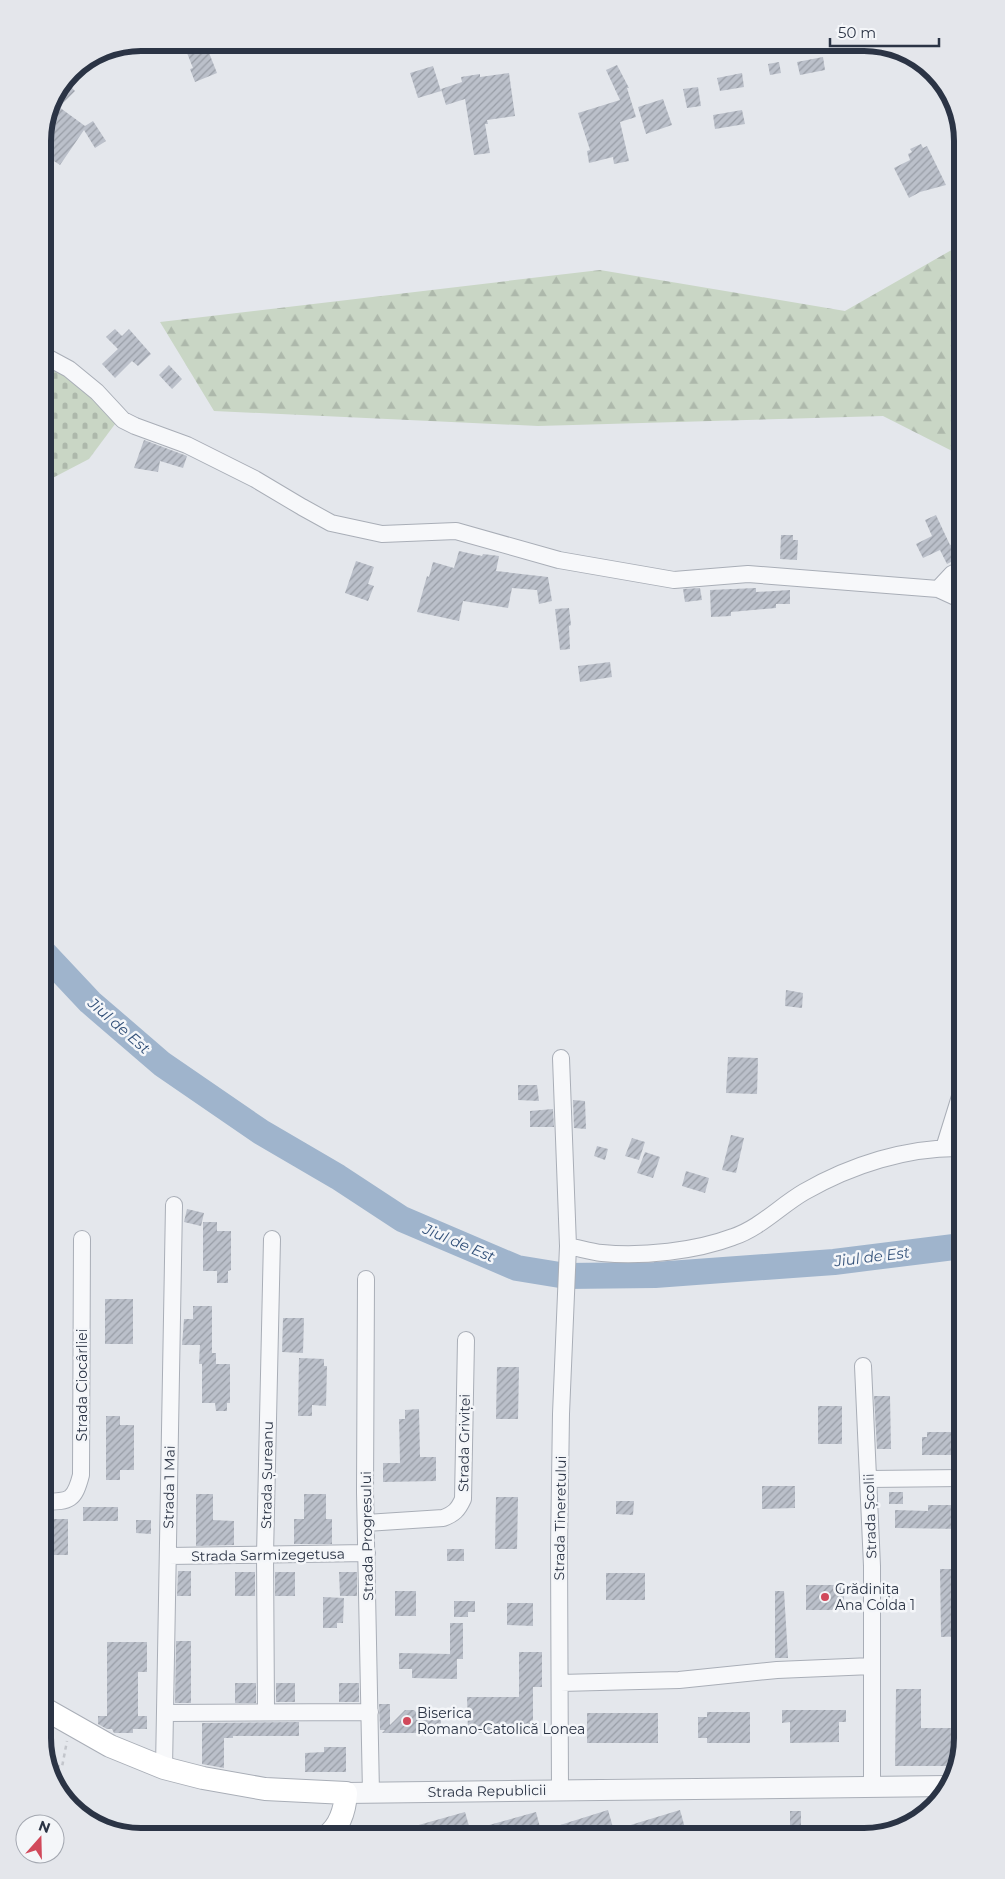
<svg xmlns="http://www.w3.org/2000/svg" width="1005" height="1879" font-family="Montserrat,sans-serif">
  <defs>
    <pattern id="forest-firs" width="22" height="20" patternUnits="userSpaceOnUse" patternTransform="scale(1.25)"><rect width="22" height="20" fill="#c9d6c5"/><path d="M5 1l3.5 6h-7zM16 11l3.5 6h-7z" fill="#adb8ab"/></pattern>
    <pattern id="cemetery-stones" width="16" height="16" patternUnits="userSpaceOnUse" patternTransform="scale(1.25)"><rect width="16" height="16" fill="#c9d6c5"/><path d="M2 7V4a2 2 0 0 1 4 0v3zM10 15v-3a2 2 0 0 1 4 0v3z" fill="#adb8ab"/></pattern>
    <pattern id="building-hatch" width="6" height="6" patternUnits="userSpaceOnUse" patternTransform="scale(1.25)"><rect width="6" height="6" fill="#bbc0ca"/><path d="M-1 1l2-2M0 6l6-6M5 7l2-2" fill="none" stroke="#989da6"/></pattern>
  </defs>
  <rect width="100%" height="100%" fill="#e4e7ec"/>
  <path fill="url(#forest-firs)" d="M962 244V456L883 416 538 426 214 411 160 322 600 270 845 311Z"/>
  <path fill="url(#cemetery-stones)" d="M43 364 64 371 118 420 89 459 43 483Z"/>
  <g fill="none" stroke-linecap="round" stroke-linejoin="round">
    <path stroke="#9fb4cc" stroke-width="26" d="M43 952 90 1002 162 1064 261 1132 338 1177 402 1219 517 1268 566 1276 655 1275 834 1262 962 1246"/>
  </g>
  <path fill="url(#building-hatch)" d="M206 45 217 73 195 82 190 69 193 68 187 53Z
    M823 57 825 70 800 75 797 62Z
    M779 62 781 73 770 75 768 64Z
    M617 65 629 88H627L636 117 620 122 629 161 614 164 613 157 589 163 587 151 590 150 578 113 620 100 606 70Z
    M433 66 441 91 418 98 410 73Z
    M509 73 515 116 487 120 488 124H485L490 153 474 155 465 99 446 105 441 89 462 82 461 77 480 74V77Z
    M742 73 744 87 720 91 717 78Z
    M65 81 75 91 59 107 85 126 93 121 106 141 95 148 84 130 60 165 43 154V135L53 98Z
    M698 87 701 106 687 108 683 89Z
    M663 99 672 125 646 134 638 107Z
    M742 110 745 124 715 129 713 115Z
    M921 144 923 148 927 146 946 185 920 192 909 198 894 168 910 160 908 154 912 152 910 149Z
    M115 329 122 336 129 329 151 354 138 366 132 361 115 378 102 364 118 349 106 337Z
    M169 365 182 379 172 389 159 375Z
    M144 440 187 456 183 468 160 461 158 472 134 468Z
    M936 515 950 545 962 539V552L955 555 957 559 947 564 940 550 923 558 916 544 932 536 925 520Z
    M781 535H793V540H798L797 560 780 559Z
    M459 551 482 556 483 554 499 556 496 571 548 577 552 601 539 604 537 590 512 588 508 608 463 601 459 621 417 612 427 576 429 577 433 562 454 568Z
    M356 561 374 567 368 584 374 586 368 601 345 593Z
    M700 588 702 600 685 602 683 589Z
    M756 588V592L790 590V604H776V608L731 612V616L711 617 710 590Z
    M569 608 571 625 569 626 570 649 560 650 555 609Z
    M610 662 612 677 580 682 578 666Z
    M786 990 803 993 802 1008 785 1006Z
    M728 1057 758 1058 757 1094 726 1093Z
    M518 1085H537L539 1101 518 1100Z
    M573 1100 585 1101 586 1129 574 1128Z
    M553 1109 554 1127H530V1111Z
    M731 1135 744 1138 736 1173 722 1170Z
    M632 1138 645 1142 639 1160 625 1156Z
    M597 1146 608 1149 605 1160 594 1156Z
    M645 1152 660 1157 653 1178 637 1173Z
    M686 1171 709 1178 705 1193 682 1186Z
    M187 1209 204 1213 201 1226 184 1222Z
    M203 1222H217V1231H231V1270L228 1271V1283H217V1271H203Z
    M105 1299H133V1344H105Z
    M193 1306H212V1353H216V1364H230V1403H227V1411H216L215 1403H202V1364H199L200 1345H182L184 1319H193Z
    M283 1318H304L303 1353 282 1352Z
    M299 1358 324 1359V1366H327L326 1406 312 1405V1416H298Z
    M497 1367H519L518 1419H496Z
    M874 1396H890L891 1449H877Z
    M818 1406H842V1444H818Z
    M419 1409 420 1457H436V1481L383 1482V1463H400L399 1419H405V1410Z
    M106 1416H120V1425H134V1470H120V1480H106Z
    M927 1432H962V1455H922V1437H927Z
    M762 1486H795V1508L762 1509Z
    M889 1492H903V1504H889Z
    M196 1494H213V1520L234 1521V1545L196 1546Z
    M304 1494H326V1519H332V1544H294V1519H304Z
    M496 1497H518L517 1549H495Z
    M616 1501H634L633 1515 616 1514Z
    M928 1505H962V1529L895 1528V1510L928 1511Z
    M83 1507H118V1521H83Z
    M51 1519H68V1555H43V1534H51Z
    M136 1520H151V1534L136 1533Z
    M447 1549H464V1561H447Z
    M940 1569H962V1636L941 1637Z
    M178 1571H191V1596H177Z
    M235 1572H255V1596H235Z
    M275 1572H295V1596H275Z
    M339 1572H357V1596H340Z
    M606 1573H645V1600H606Z
    M806 1585H844V1610H806Z
    M395 1591H416V1616H395Z
    M775 1591H784L788 1658H775Z
    M323 1597 344 1598 343 1623H337V1628H323Z
    M454 1601H475V1612H468V1617H454Z
    M507 1603H533V1626L507 1625Z
    M450 1623H463V1659H457V1679L412 1678V1669H399V1653L450 1654Z
    M176 1641H191V1703H175Z
    M107 1642H147V1672H138V1716H147V1729H133V1733H114L112 1729H107L98 1724V1716H107Z
    M519 1652H542V1687H533V1733H468L467 1697H519Z
    M235 1683H256V1703H235Z
    M276 1683H295V1702H276Z
    M339 1683H359V1702H339Z
    M896 1689H921V1728H962V1738L954 1766H895Z
    M379 1704H390V1725L405 1710H414L417 1713H435L441 1720V1727L435 1733H382L385 1730H380Z
    M782 1710H846V1722H839V1742L790 1743V1722L782 1723Z
    M707 1712H750V1743H707V1738H698V1717H707Z
    M587 1713H658V1743H587Z
    M299 1722V1736H233V1738H224V1768L202 1764V1723Z
    M324 1747H346V1772H305V1753L324 1752Z
    M608 1810 614 1831 594 1836H533V1834L525 1836H484L482 1827 536 1812 541 1831Z
    M680 1810 685 1828 657 1836H627L624 1827Z
    M790 1811H801V1835H790Z
    M465 1812 471 1833 459 1836H390V1833Z"/>
  <g fill="none" stroke-linecap="round" stroke-linejoin="round">
    <defs>
      <path id="minor" d="M43 355 69 369 97 392 123 420 135 426 187 445 255 479 302 507 331 523 382 534 456 531 559 560 674 580 748 574 938 589 962 600
        M938 589 952 574 962 569
        M944 1148 962 1090
        M568 1246C579 1248 591 1252 602 1253 642 1257 696 1251 733 1237 760 1228 780 1206 804 1192 851 1165 907 1147 962 1148
        M366 1279 365 1492 371 1793
        M863 1366 872 1566V1786
        M869 1479 962 1478
        M43 1502C69 1501 74 1502 81 1475L82 1239
        M366 1523 443 1518C454 1514 458 1510 463 1499L466 1340
        M168 1556 367 1553
        M560 1683 679 1680 777 1670 872 1666
        M266 1711 265 1555 272 1239
        M166 1713 370 1712
        M164 1768 174 1205
        M560 1790 559 1548 561 1414 568 1246 561 1058"/>
      <path id="tertiary" d="M346 1793 948 1786"/>
      <path id="secondary" d="M43 1708 110 1746 164 1768 203 1778 265 1789 346 1793C345 1809 340 1826 327 1836"/>
    </defs>
    <use href="#minor" stroke="#a9aeb7" stroke-width="18"/>
    <use href="#tertiary" stroke="#a9aeb7" stroke-width="22"/>
    <use href="#secondary" stroke="#a9aeb7" stroke-width="24"/>
    <path stroke="#c2c5cb" stroke-width="2.5" stroke-dasharray="4 4" stroke-linecap="butt" d="M48 1764 62 1767 67 1741"/>
    <use href="#minor" stroke="#f7f8fa" stroke-width="16"/>
    <use href="#tertiary" stroke="#f7f8fa" stroke-width="20"/>
    <use href="#secondary" stroke="#fff" stroke-width="22"/>
  </g>
  <g fill="#d1495b" stroke="#f4f6f9" stroke-width="2">
    <circle cx="825" cy="1597" r="5"/>
    <circle cx="407" cy="1721" r="5"/>
  </g>
  <g text-anchor="middle" stroke-width="5" stroke-linejoin="round" paint-order="stroke">
    <g font-size="14" fill="#2b3445" stroke="#f4f6f9">
      <text transform="translate(82 1385) rotate(-90)" y="5">Strada Ciocârliei</text>
      <text transform="translate(464 1443) rotate(-89)" y="5">Strada Griviței</text>
      <text transform="translate(267 1475) rotate(-89)" y="5">Strada Șureanu</text>
      <text transform="translate(169 1487) rotate(-89)" y="5">Strada 1 Mai</text>
      <text transform="translate(870 1516) rotate(-92)" y="5">Strada Școlii</text>
      <text transform="translate(560 1518) rotate(-89)" y="5">Strada Tineretului</text>
      <text transform="translate(367 1536) rotate(-91)" y="5">Strada Progresului</text>
      <text transform="translate(268 1555) rotate(-1)" y="5">Strada Sarmizegetusa</text>
      <text transform="translate(487 1791) rotate(-1)" y="5">Strada Republicii</text>
    </g>
    <g font-size="14" fill="#2b3445" stroke="#f4f6f9" text-anchor="start">
      <text x="835" y="1594">Grădinița<tspan x="835" dy="16">Ana Colda 1</tspan></text>
      <text x="417" y="1718">Biserica<tspan x="417" dy="16">Romano-Catolică Lonea</tspan></text>
    </g>
    <g font-size="15" font-style="italic" fill="#34527a" stroke="#f4f6f9">
      <text transform="translate(119 1026) rotate(41)" y="5">Jiul de Est</text>
      <text transform="translate(459 1243) rotate(23)" y="5">Jiul de Est</text>
      <text transform="translate(872 1257) rotate(-7)" y="5">Jiul de Est</text>
    </g>
  </g>
  <path d="M0 0H1005V1879H0ZM141 51H864A90 90 0 0 1 954 141V1738A90 90 0 0 1 864 1828H141A90 90 0 0 1 51 1738V141A90 90 0 0 1 141 51Z" fill="#e4e6eb" fill-rule="evenodd"/>
  <path fill="none" stroke="#2b3445" stroke-width="6" d="M141 51H864A90 90 0 0 1 954 141V1738A90 90 0 0 1 864 1828H141A90 90 0 0 1 51 1738V141A90 90 0 0 1 141 51Z"/>
  <g transform="translate(40 1839) rotate(20)"><circle r="24" fill="#f4f6f9" stroke="#a4a8b1"/>
  <path d="M0-4L9 19L0 12L-9 19Z" fill="#d1495b"/>
  <text y="-8" font-size="14" font-weight="bold" text-anchor="middle" fill="#2b3445">N</text>
  </g>
  <path d="M830 38v8h109v-8" fill="none" stroke="#2b3445" stroke-width="2.5"/>
  <text x="838" y="38" font-size="15" fill="#2b3445" stroke="#f4f6f9" stroke-width="4" paint-order="stroke">50 m</text>
</svg>
